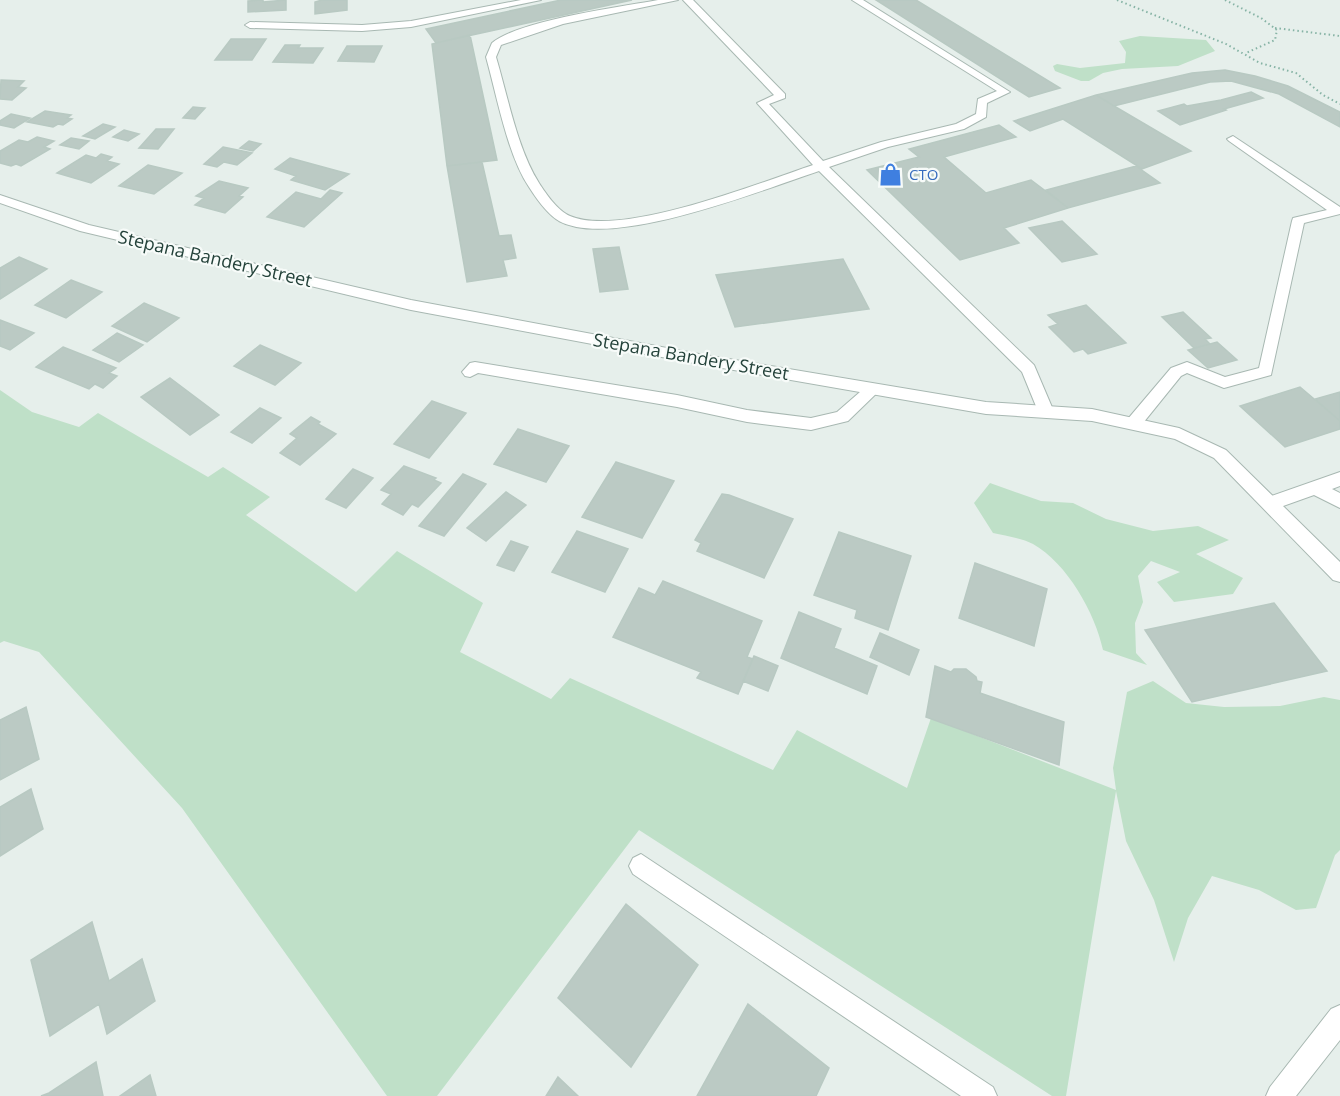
<svg xmlns="http://www.w3.org/2000/svg" width="1340" height="1096" font-family="'Open Sans',sans-serif">
  <rect width="100%" height="100%" fill="#e6efeb"/>
  <path fill="#bfe0c8" d="M1140 36 1206 40 1215 51 1178 66 1122 69 1103 73 1089 81H1081L1055 71 1053 66 1057 64 1080 68 1125 63 1126 52 1119 41Z
    M0 390 32 412 79 427 98 413 208 477 223 467 270 497 246 515 356 592 397 551 483 603 460 652 551 699 570 678 773 770 797 730 907 788 931 718 1116 790 1113 768 1127 692 1153 681 1186 703 1224 707 1280 706 1324 697 1340 700V850L1335 855 1316 908 1296 910 1259 890 1212 876 1188 918 1174 962 1154 900 1126 841 1116 791 1066 1096H1052L639 830 437 1096H387L182 808 39 652 4 641 0 643Z
    M990 483 1041 501 1073 503 1106 519 1153 531 1198 526 1229 540 1196 554 1243 578 1233 594 1174 602 1157 582 1180 572 1151 561 1138 576 1143 602 1135 623 1136 653 1147 665 1103 650C1095 613 1067 563 1033 544 1022 538 1006 536 993 533L974 503Z"/>
  <path fill="#bbcac4" stroke="#b8c9c2" stroke-width="1.5" d="M263 0V2L286 0V10L248 12V1Z
    M322 0H347V10L315 14V2Z
    M561 0H632L436 43 426 29Z
    M876 0H916L1060 88 1029 97Z
    M470 35 497 160 447 166 432 44Z
    M231 39H266L252 60H215Z
    M285 45H300L298 48H323L313 63 273 62Z
    M347 46H382L374 62 338 61Z
    M1225 70 1255 76 1288 86 1340 112V127L1279 94 1231 81 1210 82 1114 106 1096 95 1192 73Z
    M1 80 24 81 18 87 26 88 12 100 0 99Z
    M1251 92 1263 98 1224 109 1226 110 1180 125 1158 111 1184 104 1187 106 1221 100Z
    M1096 95 1114 106 1191 151 1142 169 1063 119 1030 131 1014 121Z
    M193 107 205 108 195 119 183 118Z
    M45 111 71 115 67 118 72 119 63 125 58 124 53 127 27 122Z
    M11 114 30 118 14 128 0 125V121Z
    M103 124 115 127 95 139 83 136Z
    M999 125 1016 137 944 157 986 193 1031 180 1068 208 1004 228 1019 243 960 260 867 170 919 157 909 149Z
    M156 129H174L158 149 139 148Z
    M124 130 139 134 128 141 113 137Z
    M37 137 54 141 44 147 50 149 21 166 16 164 11 166 0 163V151L19 140 28 142Z
    M71 138 89 141 79 149 60 145Z
    M249 141 261 144 253 151 240 148Z
    M223 147 252 153 237 165 224 162 217 167 204 164Z
    M101 154 112 157 107 161 119 164 91 183 57 173 86 155 96 158Z
    M290 158 349 174 325 190 291 180 296 176 275 169Z
    M482 162 499 236 511 235 516 258 503 260 507 276 467 282 447 166Z
    M148 165 182 173 154 194 119 186Z
    M1136 166 1160 183 1068 208 1046 190Z
    M219 181 248 188 239 196 243 197 225 213 195 205 204 198 196 196Z
    M330 190 342 193 304 227 267 217 296 192 321 199Z
    M1062 221 1097 254 1062 262 1029 228Z
    M619 247 628 289 600 292 593 249Z
    M19 257 47 269 0 299V268Z
    M843 259 869 309 735 327 716 275Z
    M71 280 102 292 66 318 35 305Z
    M144 303 179 318 147 342 112 326Z
    M1086 305 1126 343 1088 354 1083 349 1074 352 1049 327 1058 324 1048 315Z
    M1183 312 1211 338 1205 339 1210 344 1194 348 1162 317Z
    M0 320 34 333 10 350 0 346Z
    M117 333 143 345 119 362 93 350Z
    M1217 342 1237 360 1208 368 1188 350Z
    M260 345 301 363 275 385 234 366Z
    M63 347 116 368 109 373 117 376 103 388 95 384 89 389 36 367Z
    M170 378 219 415 190 435 141 397Z
    M1300 387 1340 421V429L1285 447 1240 406Z
    M1340 392V421L1315 399Z
    M432 401 466 413 429 458 394 444Z
    M260 408 281 418 252 443 231 432Z
    M311 417 320 422 318 424 336 434 300 465 280 453 297 438 290 434Z
    M518 429 569 446 546 482 494 464Z
    M616 462 674 481 642 538 582 517Z
    M404 466 436 478 434 480 441 483 418 507 412 504 403 515 382 504 391 494 381 490Z
    M353 469 373 478 346 508 326 499Z
    M463 474 486 484 444 536 419 526Z
    M506 492 526 505 486 541 467 528Z
    M722 494 729 495 793 519 764 578 697 551 701 543 695 540Z
    M577 531 628 549 605 592 552 572Z
    M839 532 911 556 888 630 855 618 857 610 814 595Z
    M511 541 528 547 514 571 497 565Z
    M975 563 1047 589 1034 646 959 618Z
    M663 581 762 621 747 657 753 659 738 694 697 678 701 672 613 637 639 588 655 595Z
    M1274 603 1327 671 1192 702 1145 630Z
    M799 612 841 629 834 648 877 666 867 694 781 658Z
    M880 633 919 650 909 675 870 657Z
    M754 656 778 666 768 691 743 681Z
    M935 666 951 672 954 669H966L976 677 977 681 982 682 980 693 1064 722 1059 765 926 717Z
    M26 707 39 759 0 780V720Z
    M31 789 43 829 0 856V807Z
    M626 904 698 965 631 1067 558 998Z
    M92 922 109 981 142 959 155 1001 107 1034 99 1004 50 1036 31 960Z
    M748 1004 829 1068 816 1096H697Z
    M96 1062 103 1096H41L49 1093Z
    M150 1075 156 1096H120Z
    M558 1077 578 1096H546Z"/>
  <g fill="none" stroke-linecap="round" stroke-linejoin="round">
    <defs>
      <path id="service" d="M658 0H678L563 24 501 45 496 57C508 97 517 148 539 183 546 194 558 211 570 216 622 238 759 183 813 165L757 103 774 95 683 0H693L785 94V98L769 104 823 161 881 142 956 124 976 114 978 99 997 91 852 0H863L1010 92 987 103 986 117 964 129 888 147 829 167 1034 365 1054 412 1052 416H1040L1022 372 819 171C762 190 612 250 559 221 547 214 536 198 529 187 507 154 497 96 486 57L492 43C519 20 621 7 658 0Z
        M1233 136 1340 207V214L1304 223 1271 375 1224 388 1187 373 1181 376 1139 428H1127L1125 424 1127 420 1171 368 1187 362 1225 377 1259 368 1292 221 1293 218 1327 210 1229 141 1227 139Z
        M475 362 677 395 747 410 811 418 837 412 868 385H878L881 389 848 421 811 430 747 422 677 407 478 373 470 377 465 376 462 372 470 363Z
        M1340 472V486L1332 489 1340 493V508L1314 495 1272 510 1266 508 1263 503 1266 498Z
        M641 854 993 1087 997 1096H961L633 874 629 866 633 858Z
        M1340 1005V1040L1296 1096H1266L1270 1087 1331 1009Z"/>
      <path id="minor" d="M521 0H541L411 27 362 31 250 28 245 25 250 22 362 25 411 21Z
        M0 195 89 225 411 300 699 354 986 402 1092 409 1179 428 1226 450 1340 562V582L1333 580 1214 458 1175 439 1092 421 986 414 699 364 411 310 80 231 0 203Z"/>
    </defs>
    <use href="#service" stroke="#a8b8b2" stroke-width="2"/>
    <use href="#minor" stroke="#a8b8b2" stroke-width="2"/>
    <path stroke="#86b3a5" stroke-width="2" stroke-dasharray="1.5 3" stroke-linecap="butt" d="M1117 0 1226 44 1260 63 1296 73 1323 95 1340 104
      M1225 0 1261 18 1277 30 1275 40 1246 53
      M1275 28 1340 36"/>
    <use href="#service" fill="#fff" fill-rule="evenodd"/>
    <use href="#minor" fill="#fff" fill-rule="evenodd"/>
  </g>
  <defs>
    <symbol id="shop-bare" viewBox="-9 -9 18 18"><path d="M-5-2.5h2.3a2.7 3.5 0 0 1 5.4 0H5L5.5 6h-11ZM-1.5-2.5h3a1.5 2.3 0 0 0-3 0Z" fill="#3f7fe0" stroke="#f7fbf9" stroke-width="2.5" paint-order="stroke"/></symbol>
  </defs>
  <g fill-rule="evenodd">
    <use href="#shop-bare" x="874" y="158" width="33" height="33"/>
  </g>
  <g text-anchor="middle" stroke-width="4.5" stroke-linejoin="round" paint-order="stroke">
    <g font-size="15" fill="#366cbe" stroke="#f7fbf9" text-anchor="start">
      <text x="909" y="180">СТО</text>
    </g>
    <g font-size="18" fill="#24423a" stroke="#f7fbf9">
      <text transform="translate(215 259) rotate(13)" y="6">Stepana Bandery Street</text>
      <text transform="translate(691 357) rotate(10)" y="6">Stepana Bandery Street</text>
    </g>
  </g>
</svg>
